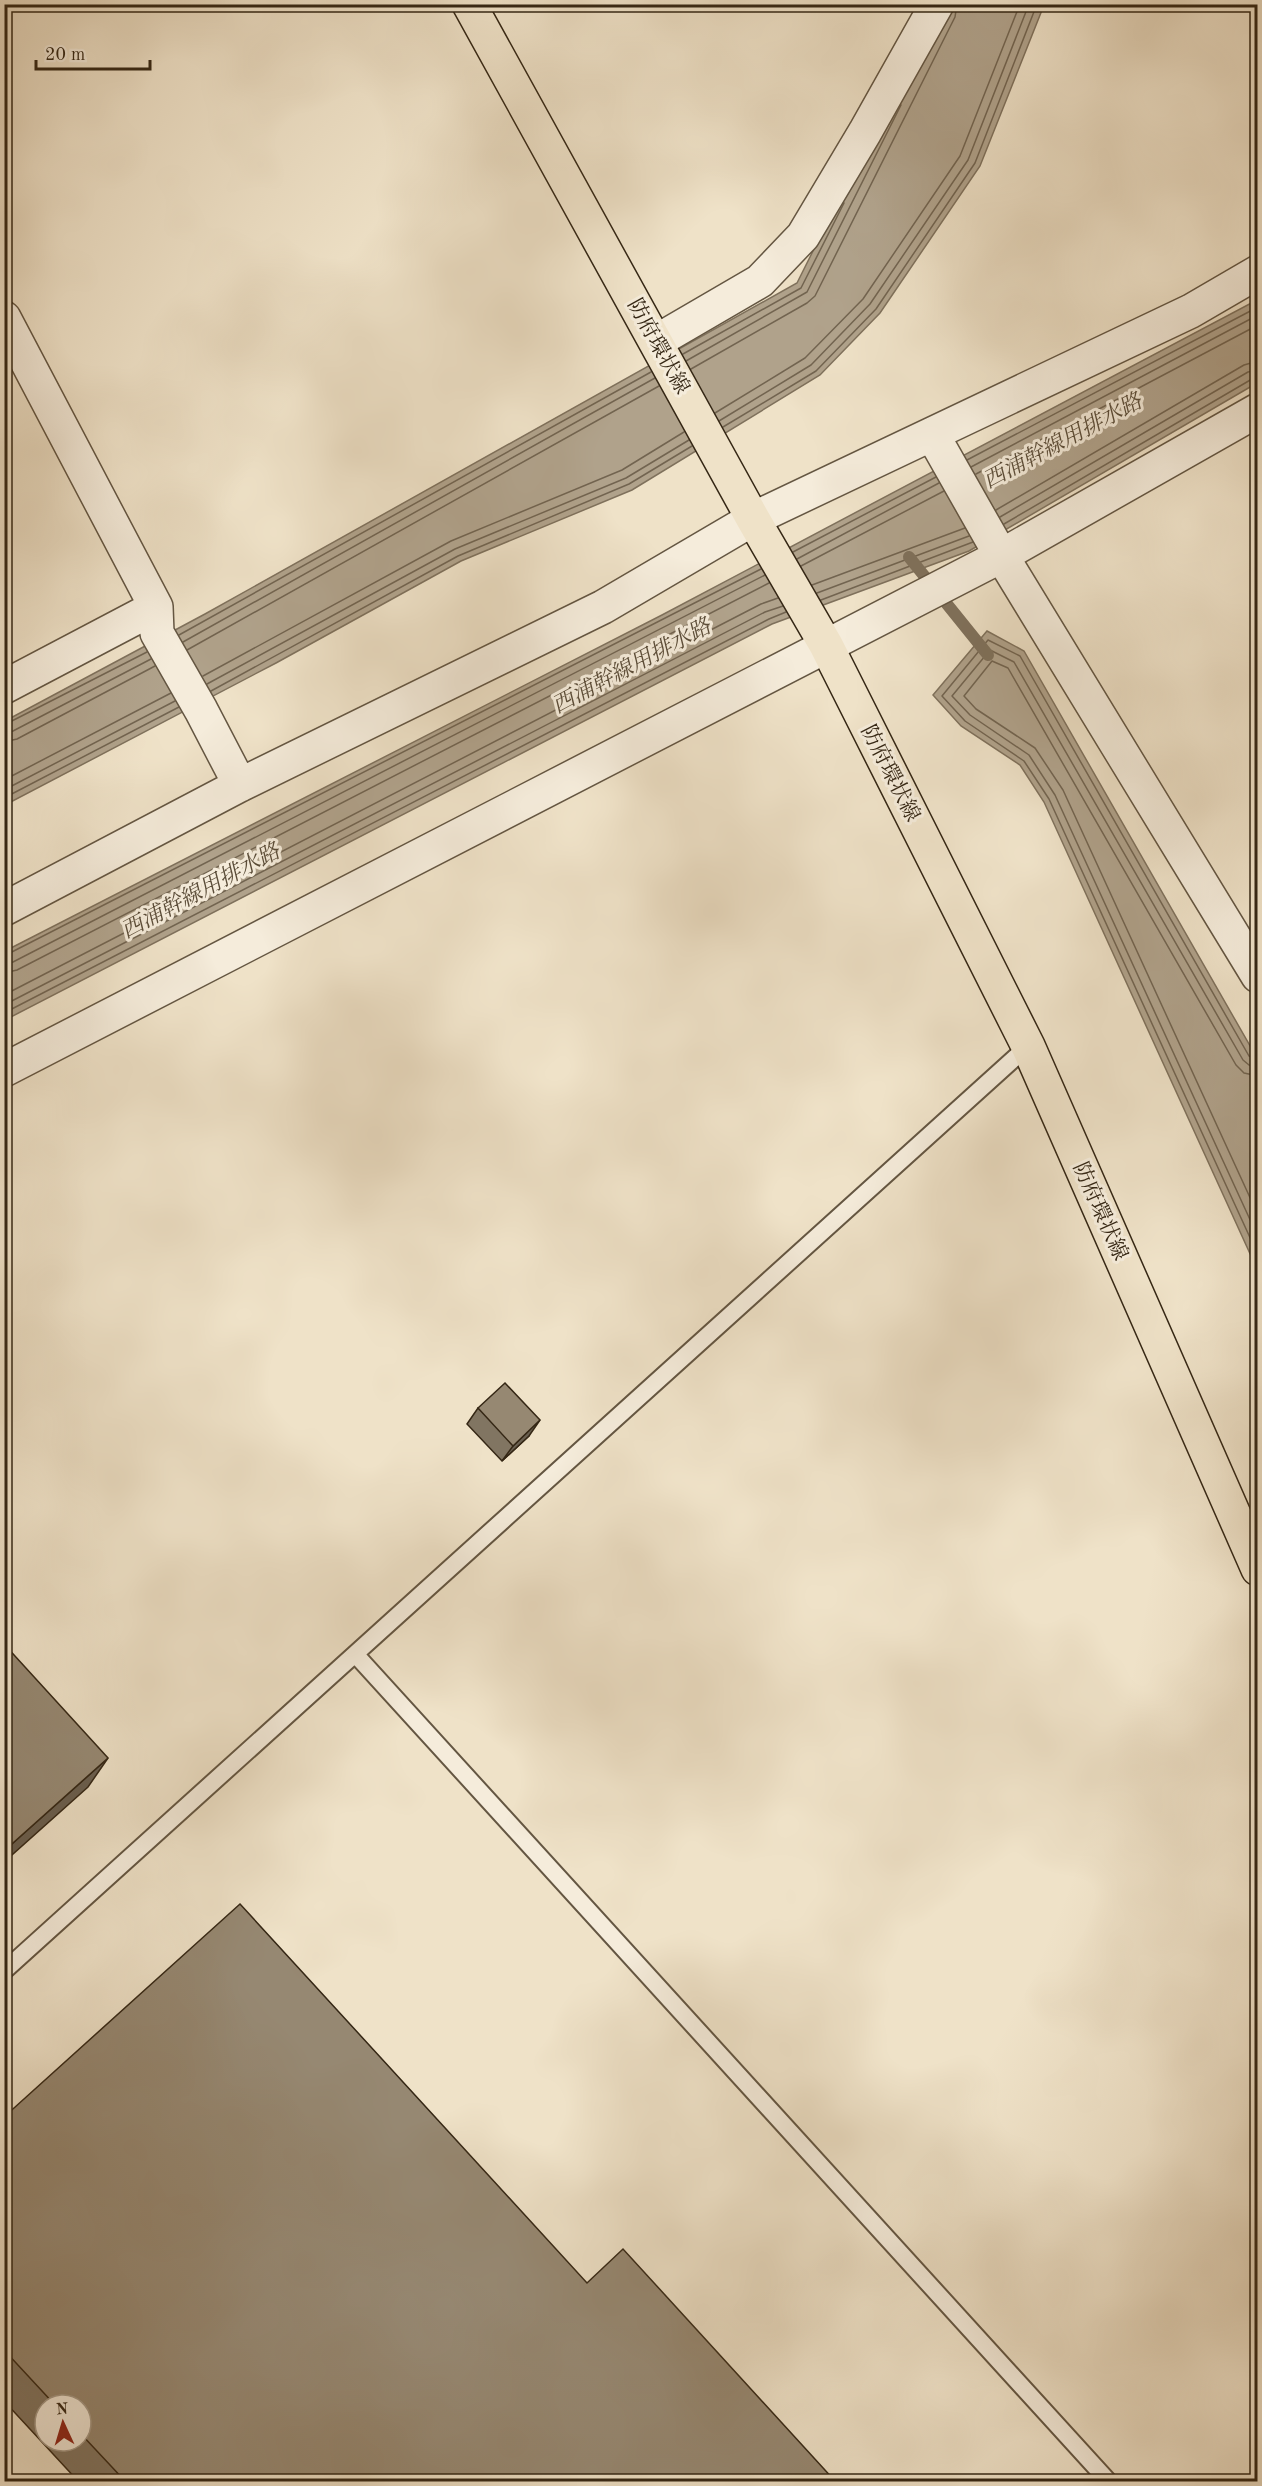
<svg xmlns="http://www.w3.org/2000/svg" width="1262" height="2486" font-family="'Old Standard TT','Noto Serif JP',serif">
  <rect width="100%" height="100%" fill="#efe2c8"/>
  <filter id="stains"><feTurbulence type="fractalNoise" baseFrequency=".00333" numOctaves="4"/><feColorMatrix values="0 0 0 0 .2 0 0 0 0 .09 0 0 0 0 .02 0 0 0 .5 -.17"/></filter>
  <radialGradient id="worn" r=".72"><stop offset=".6" stop-color="#630" stop-opacity="0"/><stop offset="1" stop-color="#630" stop-opacity=".3"/></radialGradient>
  <path fill="#b0a28b" stroke="#7f715c" stroke-width="1.5" d="M936 5H1044L980 166 880 313 820 375 632 490 461 561 276 663 5 805V721L205 614 797 283Z
    M1257 300V383L969 551 772 624 5 1020V951L662 615Z
    M987 631 1024 651 1257 1058V1269L1044 802 1020 765 961 726 933 695Z"/>
  <g fill="none" stroke-linecap="round" stroke-linejoin="round">
    <path stroke="#726450" stroke-width="1.5" d="M683 354 801 288 844 203
      M686 361 807 292 901 105
      M691 369 807 303 815 296 955 17 957 4
      M715 413 805 358 863 299 960 156 1020 4
      M719 421 811 365 870 304 968 160 1029 4
      M723 427 816 371 876 309 975 163 1037 4
      M967 460 1258 307
      M971 467 1258 315
      M976 474 1258 325
      M996 510 1244 365 1258 361
      M1000 517 1248 372 1258 370
      M1004 524 1252 379 1258 378
      M793 552 936 477
      M797 559 939 483
      M801 566 944 491
      M812 585 965 528
      M817 593 969 536
      M821 600 973 542
      M179 635 651 372
      M183 642 655 378
      M187 650 659 386
      M203 676 451 541 622 470 684 432
      M207 684 455 549 626 478 689 440
      M211 691 458 556 629 484 692 446
      M4 725 147 652
      M4 733 13 731 151 659
      M4 742 17 739 155 666
      M4 780 171 693
      M4 790 175 701
      M4 798 179 707
      M4 956 761 569
      M4 963 13 962 765 575
      M4 973 17 970 769 583
      M4 995 761 604 778 598
      M4 1005 765 612 783 606
      M4 1013 769 619 786 612
      M1258 1060 1249 1056 1020 656 988 640 942 696 965 721 1024 761 1049 799 1258 1255
      M1258 1067 1249 1065 1243 1060 1014 662 990 650 952 696 970 715 1029 755 1055 795 1258 1237
      M1258 1076 1244 1073 1236 1065 1008 668 992 661 964 696 976 709 1035 748 1063 790 1258 1215"/>
    <path stroke="#7f715c" stroke-width="12" d="M909 557 988 655"/>
    <defs>
      <path id="lane" d="M356 1655 1109 2482
        M4 1971 1028 1046"/>
      <path id="street" d="M4 318 156 607 157 633 201 710 240 785
        M657 341 760 281 803 236 865 132 937 4
        M932 434 995 545 1258 976
        M4 687 156 607
        M4 909 240 785 603 607 753 519 1191 311 1258 272
        M4 1070 1001 556 1258 410"/>
      <path id="primary" d="M469 4 753 519 826 645 1028 1046 1258 1569"/>
    </defs>
    <use href="#lane" stroke="#645642" stroke-width="20"/>
    <use href="#street" stroke="#645642" stroke-width="36"/>
    <use href="#primary" stroke="#352715" stroke-width="36"/>
    <use href="#lane" stroke="#f5ecdb" stroke-width="16"/>
    <use href="#street" stroke="#f5ecdb" stroke-width="33"/>
    <use href="#primary" stroke="#efe2c8" stroke-width="33"/>
  </g>
  <path fill="#817562" stroke="#352715" stroke-width="1.5" fill-rule="evenodd" d="M478 1408 529 1436 502 1461 467 1424Z
    M4 2117 587 2283 835 2481H78L4 2401ZM45 2405H81V2441H45Z"/>
  <path fill="#695f50" stroke="#352715" stroke-width="1.5" d="M540 1420 529 1436 502 1461 513 1446Z
    M108 1758 88 1787 4 1862V1851Z"/>
  <path fill="#968872" stroke="#352715" stroke-width="1.5" d="M505 1383 540 1420 513 1446 478 1408Z
    M4 1644 108 1758 4 1851Z
    M240 1904 587 2283 623 2249 835 2481H125L81 2434V2405H55L4 2350V2117Z
    M1257 2468V2481H1243Z"/>
  <g text-anchor="middle" stroke-width="6" stroke-linejoin="round" paint-order="stroke">
    <g font-size="21" fill="#352715" stroke="#f5ecdb">
      <text transform="translate(659 346) rotate(61)" y="7">防府環状線</text>
      <text transform="translate(891 773) rotate(63)" y="7">防府環状線</text>
      <text transform="translate(1101 1211) rotate(66)" y="7">防府環状線</text>
    </g>
    <g font-size="22" font-style="italic" fill="#5a4c38" stroke="#f5ecdb">
      <text transform="translate(1062 440) rotate(-28)" y="8">西浦幹線用排水路</text>
      <text transform="translate(631 665) rotate(-28)" y="8">西浦幹線用排水路</text>
      <text transform="translate(200 890) rotate(-28)" y="8">西浦幹線用排水路</text>
    </g>
  </g>
  <rect width="1262" height="2486" fill="none" stroke="#efe2c8" stroke-width="24"/>
  <rect x="6" y="6" width="1250" height="2474" fill="none" stroke="#352715" stroke-width="3"/>
  <rect x="12" y="12" width="1238" height="2462" fill="none" stroke="#352715" stroke-width="1.5"/>
  <g transform="translate(63 2423) rotate(356)"><circle r="28" fill="#f5ecdb" stroke="#a89d8c" stroke-width="1.5"/>
  <path d="M0-4.5L10 22L0 15L-10 22Z" fill="#8f2418"/>
  <text y="-9" font-size="16" font-weight="bold" text-anchor="middle" fill="#352715">N</text>
  </g>
  <path d="M36 60v9h114v-9" fill="none" stroke="#352715" stroke-width="3"/>
  <text x="45" y="60" font-size="18" fill="#352715" stroke="#f5ecdb" stroke-width="4.5" paint-order="stroke">20 m</text>
  <rect width="100%" height="100%" filter="url(#stains)"/>
  <rect width="100%" height="100%" fill="url(#worn)"/>
</svg>
